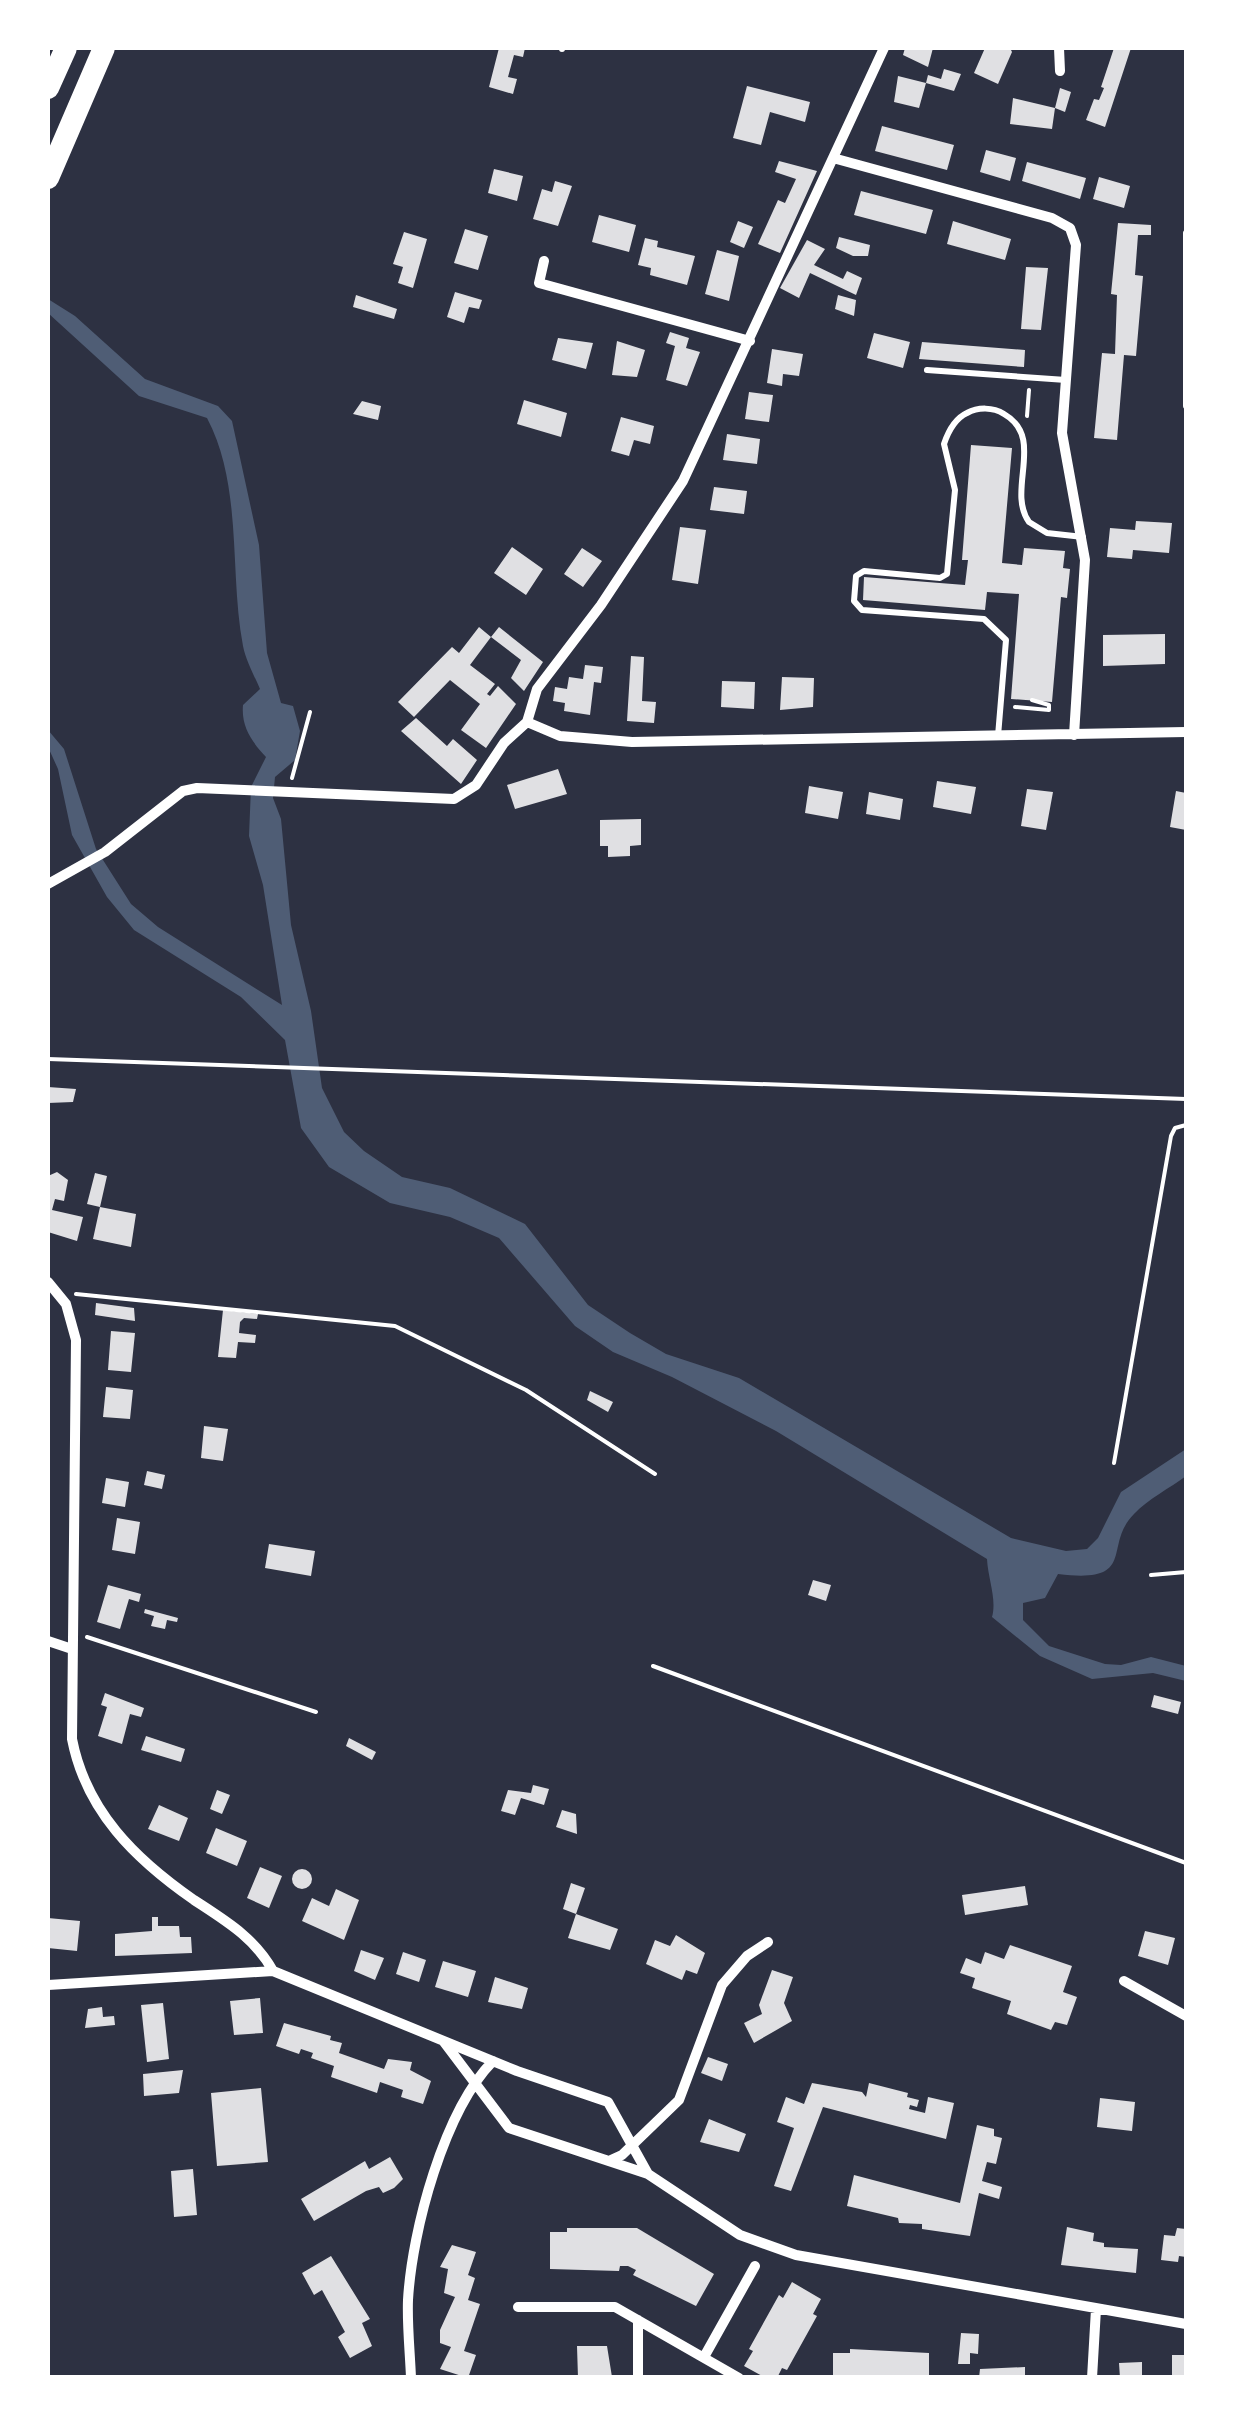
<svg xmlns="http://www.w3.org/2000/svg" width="1234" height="2425" font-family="Overpass,sans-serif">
  <rect width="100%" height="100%" fill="#2d3142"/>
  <path fill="#4f5d75" d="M48 299 75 316 145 379 218 406 232 421 259 545 267 653 281 703 293 706 300 731 295 760 275 777 273 798 281 819 291 925 311 1011 322 1088 344 1132 364 1151 402 1177 450 1188 525 1224 588 1305 630 1333 666 1354 739 1378 1011 1538 1066 1551 1087 1549 1098 1538 1121 1492 1186 1449V1476C1170 1488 1148 1499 1134 1514 1102 1546 1139 1584 1058 1574L1045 1598 1023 1603V1620L1049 1646 1105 1664 1121 1665 1151 1657 1186 1666V1681L1153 1673 1092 1679 1040 1656 992 1617C997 1599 988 1579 987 1559L776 1431 672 1377 613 1352 575 1326 499 1238 450 1217 390 1203 329 1167 301 1128 285 1040 241 997 134 930 107 897 72 835 58 769 48 747V730L64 749 96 849 131 904 158 927 282 1005 263 885 249 836 251 787 266 757C252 742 241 727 243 705L260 689C254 675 246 661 243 646 229 572 243 486 207 418L139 396 48 313Z"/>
  <path fill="#e0e0e3" d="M499 48H525L523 57 514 55 508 77 517 79 513 94 489 87Z
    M905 48H933L928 67 903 55Z
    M985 48H1010L1012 52 998 84 974 73Z
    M1114 48H1131L1105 127 1086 120 1094 99 1099 100 1104 88 1101 87Z
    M944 69 961 74 954 91 926 83 928 75 941 79Z
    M898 76 926 83 919 108 894 102Z
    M747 86 810 102 805 122 770 112 761 145 733 138Z
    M1060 88 1071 92 1065 112 1055 108 1052 129 1010 124 1013 98 1055 108Z
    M882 126 954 145 947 170 875 151Z
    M986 150 1016 158 1010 181 980 172Z
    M779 161 817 171 780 253 758 244 778 200 785 203 796 179 775 172Z
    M1027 162 1086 178 1080 199 1022 181Z
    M494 169 523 176 517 201 488 193Z
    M1099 177 1130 186 1124 208 1093 199Z
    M555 181 572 186 558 226 533 219 542 189 552 192Z
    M861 191 933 210 926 234 854 215Z
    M599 215 636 225 629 252 592 242Z
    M738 221 753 227 744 248 730 242Z
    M953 221 1011 239 1005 260 947 244Z
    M1118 223 1151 225V235H1138L1135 275 1143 276 1136 356 1124 355 1117 440 1094 438 1102 353 1115 354 1117 295 1111 294Z
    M465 229 488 236 478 270 454 263Z
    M404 232 427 239 413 288 398 283 403 267 393 264Z
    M839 237 870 245 868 256H853L836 248Z
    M645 238 658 241 657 247 695 256 687 285 650 275 651 268 638 265Z
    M807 240 825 249 814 265 843 279 847 271 862 278 856 295 810 273 799 298 780 288Z
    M717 250 739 256 729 301 705 294Z
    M1026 267 1048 268 1041 330 1021 329Z
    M455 292 482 300 479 309 469 307 464 323 447 317Z
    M356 295 397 309 394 319 353 307Z
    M838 295 856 300 854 316 835 309Z
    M670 332 689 338 686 348 700 352 687 386 666 380 675 346 666 343Z
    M874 333 910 342 903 368 867 358Z
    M558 338 593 343 586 369 552 360Z
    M617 341 645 350 637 377 612 375Z
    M922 342 1025 350 1024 367 919 359Z
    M772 349 803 354 799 376 783 374 782 386 767 383Z
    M749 392 773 395 769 422 745 419Z
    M524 400 567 413 561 437 517 424Z
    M362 401 381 406 378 420 353 414Z
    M621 417 654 426 650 444 634 440 629 456 611 451Z
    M727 434 760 439 757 464 723 460Z
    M971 445 1012 448 1002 563 1022 565 1024 548 1065 551 1063 568 1070 569 1067 598 1061 597 1052 702 1011 699 1019 594 987 592 985 610 863 600 864 577 965 585 968 560H962Z
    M714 487 747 491 744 514 710 510Z
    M1136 521 1172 523 1169 553 1133 550 1132 559 1107 557 1110 528 1135 530Z
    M680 527 706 530 698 584 672 580Z
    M512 547 543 569 526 595 494 573Z
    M582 548 602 561 583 587 564 574Z
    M479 627 491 637 499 627 543 662 524 691 511 678 521 660 491 637 470 665 495 684 487 694 490 696 498 686 516 704 486 748 461 730 480 704 450 680 414 717 398 702 452 647 459 653Z
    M1165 634V664L1103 666V635Z
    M631 656 644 657 642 701 656 702 654 723 627 721Z
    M585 665 603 667 601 683 594 682 590 715 564 711 565 703 553 701 555 687 567 689 569 677 583 679Z
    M782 677 814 678 813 707 780 710Z
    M722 681 755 682 754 709 721 707Z
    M416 718 447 746 453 739 477 760 461 784 401 731Z
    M558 769 567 794 515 809 507 785Z
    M937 781 976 787 971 814 933 807Z
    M809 786 843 792 838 819 805 813Z
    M1027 789 1053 792 1046 830 1021 826Z
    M1176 791 1186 793V830L1170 827Z
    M869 792 903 799 900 820 866 814Z
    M641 819V845L630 846V856L608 857V846H600V820Z
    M48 1087 76 1089 73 1102 48 1103Z
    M57 1172 68 1180 64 1201 55 1199 52 1210 83 1217 77 1241 48 1232V1176Z
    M95 1173 107 1176 100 1207 136 1214 131 1247 93 1239 100 1207 87 1204Z
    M96 1303 134 1308 135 1321 95 1315Z
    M223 1310 258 1314 257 1319 244 1318 240 1322 239 1333 256 1335 255 1343 238 1342 236 1358 218 1357Z
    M111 1331 135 1333 131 1372 108 1370Z
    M106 1387 133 1390 130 1419 103 1417Z
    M590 1391 613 1402 608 1412 587 1400Z
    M204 1426 228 1429 223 1461 201 1458Z
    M147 1471 165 1475 162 1489 144 1485Z
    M106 1478 129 1482 125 1507 102 1503Z
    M117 1518 140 1522 135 1554 112 1550Z
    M269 1544 315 1551 311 1576 265 1568Z
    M813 1580 831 1585 826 1601 808 1595Z
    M108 1585 141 1594 139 1602 129 1599 120 1629 97 1622Z
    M145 1609 178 1618 177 1622 167 1620 165 1629 151 1626 154 1616 144 1613Z
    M105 1693 144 1708 141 1717 130 1714 122 1744 98 1736 107 1707 101 1705Z
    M1154 1695 1181 1702 1178 1714 1151 1707Z
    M146 1736 185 1749 181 1762 141 1750Z
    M349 1738 376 1752 372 1760 346 1746Z
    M533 1785 549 1789 544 1805 521 1798 515 1815 501 1811 508 1790 531 1793Z
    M217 1790 230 1795 222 1814 210 1809Z
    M159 1805 188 1818 179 1841 148 1829Z
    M562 1810 576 1814 577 1834 556 1827Z
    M216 1828 247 1841 237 1866 206 1853Z
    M260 1867 282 1876 269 1908 247 1898Z
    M292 1879a10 10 0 1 1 20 0a10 10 0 1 1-20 0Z
    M571 1883 585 1888 576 1914 563 1909Z
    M1025 1886 1028 1905 965 1915 962 1895Z
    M336 1889 359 1900 344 1940 302 1921 312 1898 329 1906Z
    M576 1914 618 1929 610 1950 568 1938Z
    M152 1917H158V1926H179L180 1937H191L192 1953 115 1956V1934L152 1931Z
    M48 1918 80 1921 77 1951 48 1948Z
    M1145 1931 1175 1938 1168 1965 1138 1956Z
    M676 1935 705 1953 697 1974 686 1970 682 1980 646 1964 655 1940 670 1946Z
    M1010 1945 1072 1966 1063 1992 1077 1997 1067 2025 1055 2022 1051 2030 1007 2014 1011 2001 972 1988 975 1978 960 1973 966 1958 981 1964 985 1952 1004 1959Z
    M361 1950 384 1958 375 1980 354 1971Z
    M403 1952 426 1960 419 1982 396 1974Z
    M443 1961 476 1971 468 1997 435 1987Z
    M772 1970 793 1977 784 2003 792 2021 754 2043 744 2023 762 2014 759 2005Z
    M495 1977 528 1988 522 2009 488 2002Z
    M260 1998 263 2033 234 2035 230 2001Z
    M163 2003 169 2059 147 2062 141 2005Z
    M102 2007 103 2017 114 2016 115 2025 85 2028 88 2009Z
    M284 2023 331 2036 330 2040 342 2043 339 2053 384 2069 388 2059 412 2062 410 2070 431 2081 423 2104 401 2097 403 2090 380 2082 377 2093 331 2077 334 2066 311 2058 313 2053 301 2049 299 2054 276 2046Z
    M708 2057 728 2064 722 2081 701 2073Z
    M183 2070 179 2093 144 2096 143 2074Z
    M812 2083 862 2092 866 2097 869 2083 908 2093 907 2097 919 2100 917 2107 910 2105 909 2109 925 2113 928 2097 954 2103 946 2139 823 2107 791 2191 774 2186 794 2128 777 2122 786 2097 804 2104Z
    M261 2088 268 2162 217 2166 211 2093Z
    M1100 2098 1135 2102 1132 2131 1097 2127Z
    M709 2119 746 2134 739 2152 700 2142Z
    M977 2125 994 2129V2136L1002 2138 996 2164 987 2162 982 2181 1002 2187 999 2199 979 2193 970 2236 922 2229V2224L899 2223 898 2218 847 2206 854 2175 960 2203Z
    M390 2157 403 2179 394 2188 383 2193 379 2187 366 2191 314 2221 301 2199 365 2161 369 2169Z
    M193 2169 197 2215 174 2217 171 2171Z
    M1067 2227 1094 2233 1093 2241 1104 2243V2247L1138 2249 1136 2273 1061 2265Z
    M567 2228H637L714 2274 696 2306 633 2275 636 2270 628 2266H620L619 2271 550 2269V2232H567Z
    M1177 2228 1186 2229V2257L1179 2256 1178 2262 1161 2260 1164 2235 1175 2236Z
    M452 2245 476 2252 468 2275 475 2278 468 2300 480 2304 464 2351 476 2355 468 2378 440 2369 451 2347 440 2343V2330L455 2297 444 2293 448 2269 440 2267Z
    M331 2256 370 2319 362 2323 372 2346 350 2358 338 2337 345 2332 322 2290 314 2295 302 2273Z
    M792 2282 821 2299 813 2314 817 2316 787 2370 782 2368 777 2378H766L744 2366 753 2351 749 2349 779 2295 783 2298Z
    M961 2333 979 2334 978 2354 970 2353V2364H958Z
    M577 2346H607L612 2377 578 2378Z
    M850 2349 929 2353V2378H833V2353H850Z
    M1172 2355H1186V2378H1172Z
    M1142 2362V2378H1120L1119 2363Z
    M1025 2367V2378H979L980 2369Z"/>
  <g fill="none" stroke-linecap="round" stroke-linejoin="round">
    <path stroke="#fff" stroke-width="4" d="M1027 416 1029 390
      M1015 707 1049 710V705L1032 700
      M292 778 310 712
      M48 1059 1186 1099
      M76 1294 395 1326 526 1390 655 1474
      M1114 1463 1171 1136 1175 1128 1186 1125
      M1151 1575 1186 1572
      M87 1637 316 1712
      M653 1666 1186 1863"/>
    <path stroke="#fff" stroke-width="6" d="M562 48V49
      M1186 233V406
      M927 370 1066 380
      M998 736 1006 640 984 619 862 610 854 601 856 576 864 571 940 578 947 574 955 490 944 444C948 432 954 419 967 413 978 407 993 407 1004 414 1046 438 1006 490 1029 522L1047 533 1083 537"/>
    <path stroke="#fff" stroke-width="10" d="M1059 48 1060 71
      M833 158 1052 218 1070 228 1076 245 1062 433 1085 560 1074 735
      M544 261 539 283 750 341
      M527 722 560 736 632 742 1186 732
      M48 884 105 852 183 791 197 788 454 799 476 785 504 743 527 722 537 689 601 605 683 481 884 48
      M48 1282 66 1304 76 1340 72 1739C86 1811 135 1859 194 1900 226 1921 255 1938 273 1971
      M48 1641 72 1649
      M1124 1981 1186 2016
      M48 1985 273 1971 517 2071 608 2102 648 2174
      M444 2042 509 2128 648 2174 740 2235 796 2255 1186 2324
      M611 2160 622 2155 679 2100 722 1985 747 1956 768 1942
      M518 2307H615L739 2378
      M704 2357 755 2266
      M411 2378C410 2352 407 2325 408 2300 412 2230 444 2111 493 2061
      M638 2378V2320
      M1092 2378 1096 2309"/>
    <path stroke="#fff" stroke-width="22" d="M48 88 66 48
      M48 178 104 48"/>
  </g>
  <rect width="1234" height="2425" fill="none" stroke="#ffffff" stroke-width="100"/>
</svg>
